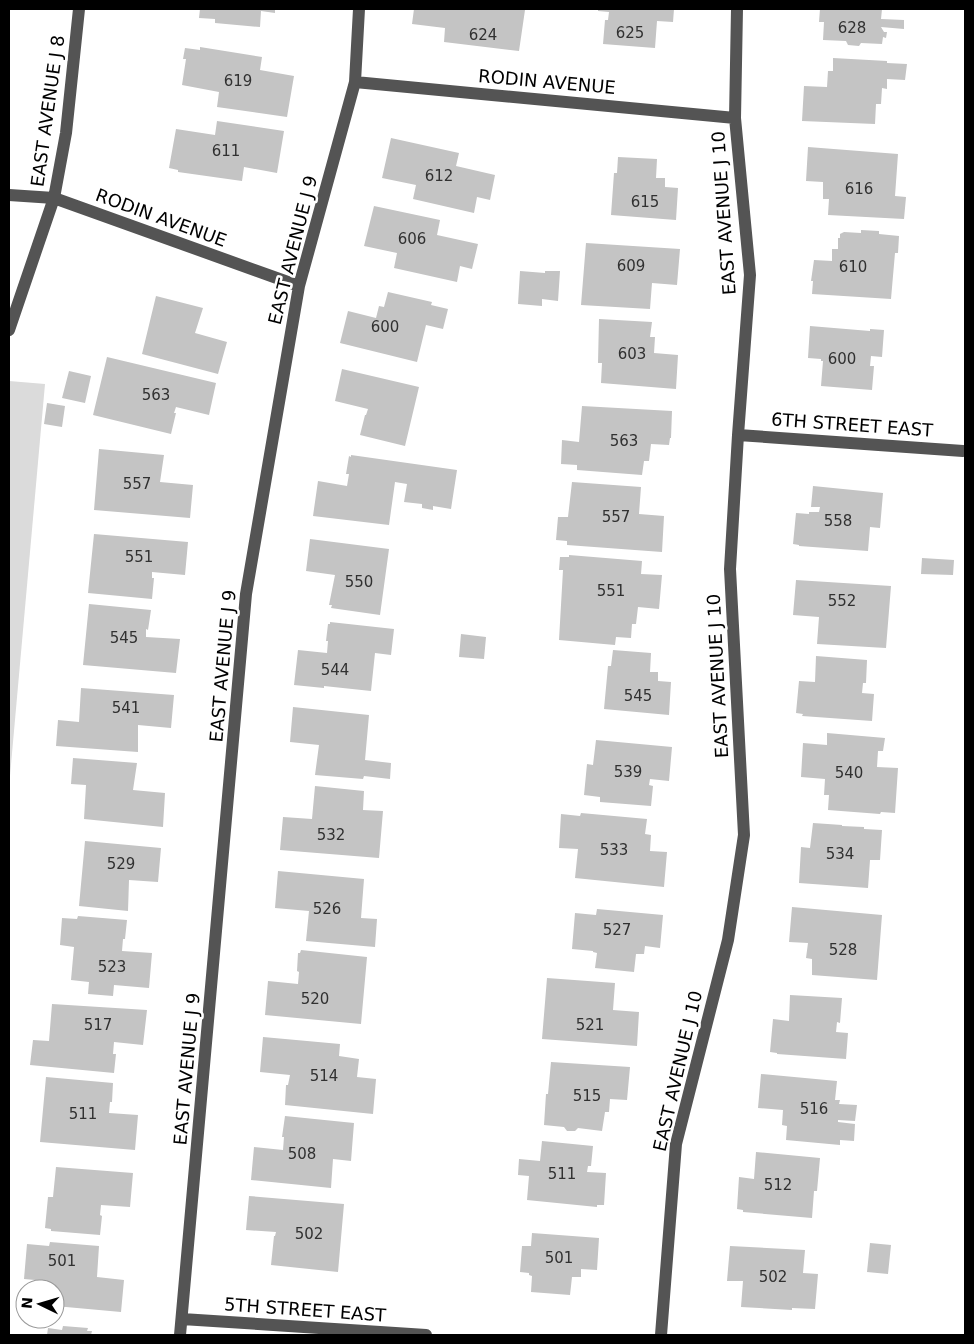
<svg xmlns="http://www.w3.org/2000/svg" width="974" height="1344" font-family="'DejaVu Sans',sans-serif">
  <rect width="100%" height="100%" fill="#fff"/>
  <path fill="#dbdbdb" d="M9 381 45 384 9 787Z"/>
  <path fill="#c4c4c4" d="M200 9H275V13L261 11 260 27 215 23V19L199 18Z
    M414 9 525 10 519 51 444 42 445 28 412 24Z
    M598 9H674L673 22 657 21 655 48 603 44 605 20H608L609 12 598 11Z
    M820 9H882L881 19 904 20V29L881 27 884 32H887L886 38 883 37 882 44 861 43 859 46 848 45 846 41 823 40 824 22H819Z
    M200 47 262 57 260 70 294 76 287 117 217 107 219 92 182 85 186 59H183L185 48 200 50Z
    M833 58 887 61V63L907 64 905 80 887 79V89L882 88 881 104H876L875 124 802 121 804 86 827 87 828 71H833Z
    M217 121 284 131 277 173 244 167 242 181 178 172V170L169 168 176 129 215 135Z
    M391 138 459 153 456 166 495 175 490 200 477 197 474 213 413 199 416 185 382 178Z
    M808 147 898 154 895 196 906 197 904 219 828 215 829 199H823V182L806 181Z
    M618 157 657 159 656 178H665V187L678 188 676 220 611 215 614 173H617Z
    M374 206 440 220 437 235 478 244 472 269 460 266 457 282 394 268 397 253 364 246Z
    M861 230 879 231V234L899 236 898 253H895L891 299 812 294 813 281H811L814 260 832 261V249H838V238H840V234L844 232 861 233Z
    M586 243 680 249 677 285 652 283 650 309 581 305Z
    M520 271 545 273V271H560L558 301 542 299V306L518 304Z
    M388 292 432 302 431 305 448 309 443 329 426 325 417 362 340 343 348 311 376 318 379 306 384 307Z
    M156 296 203 308 195 333 227 342 218 374 142 354Z
    M599 319 652 322 650 337H655L654 353 678 355 676 389 601 383 602 363H598Z
    M810 326 870 331V329L884 330 882 357 871 356 870 366H874L872 390 821 386 823 361H821V359L808 358Z
    M107 357 216 383 209 415 176 407 174 413H176L171 434 93 415Z
    M342 369 419 387 405 446 360 435 365 415H366L368 409 335 401Z
    M69 371 91 376 85 403 62 398Z
    M47 403 65 406 62 427 44 424Z
    M582 406 672 411 671 438H670L669 445 651 444 649 461H644L642 475 577 470V465L561 464 562 440 579 442Z
    M99 449 164 455 160 482 193 485 190 518 94 510Z
    M351 455 457 470 451 509 433 506V510L422 508V504L404 502 407 484 395 482 389 525 313 516 318 481 347 486 349 474H346L349 456 351 457Z
    M572 482 641 487 639 514 664 516 662 552 567 545V541L556 540 558 517H568Z
    M813 486 883 493 880 528 870 527 868 551 799 546V545L793 544 796 513 809 514V512H819L820 507H811Z
    M94 534 188 542 185 575 152 572V578H154L152 599 88 593Z
    M310 539 389 549 380 615 331 608 332 605H329L335 575 306 571Z
    M569 555 642 561 641 574 662 575 659 609 638 607 636 624H632L631 638 616 637 615 645 559 640 563 570H559L560 557H569Z
    M922 558 954 560 953 575 921 574Z
    M796 580 891 586 886 648 817 644 819 617 793 615Z
    M89 604 151 610 148 630 146 629V637L180 639 176 673 83 665Z
    M330 622 394 629 391 655 375 653 371 691 324 686V688L294 685 298 650 327 653 328 641H326L328 624H330Z
    M461 634 486 637 484 659 459 657Z
    M613 650 651 653 650 672H658V681L671 682 669 715 604 709 608 666H611Z
    M816 656 867 660 866 683H863L862 693 874 694 872 721 802 716 803 714 796 713 799 681 815 682Z
    M81 688 174 695 171 728 138 725V752L56 746 58 720 79 722Z
    M293 707 369 715 365 760 391 763 390 779 364 776 363 779 315 775 319 745 290 742Z
    M827 733 885 738 883 751H878L877 767 898 768 895 813 881 812 880 814 828 810 829 795H824L825 779 801 777 803 743 827 745Z
    M596 740 672 747 669 781 650 779 649 785 653 786 651 806 600 802V797L584 795 587 764 593 765Z
    M73 758 137 763 133 790 165 793 163 827 84 819 86 785 71 784Z
    M315 786 364 791 363 810 383 811 379 858 280 850 283 817 312 819Z
    M581 813 647 819 645 834 651 835 650 851 667 852 664 887 575 878 578 849 559 848 561 814 580 816Z
    M813 823 842 825V826L864 827V829L882 830 880 860H870L868 888 799 883 801 847 810 848Z
    M85 841 161 848 158 882 129 880 128 911 79 906Z
    M278 871 364 879 361 918 377 919 375 947 306 941 309 911 275 908Z
    M792 907 882 915 877 980 812 975V959L806 958 808 943 789 942Z
    M597 909 663 915 660 948 645 946 644 954H636L634 972 595 968 597 953 593 952V951L572 949 575 913 596 915Z
    M78 916 127 920 125 939H123L122 951 152 953 149 988 114 985 113 996 88 994 89 982 71 980 74 947 60 945 62 918 77 919Z
    M301 950 367 957 361 1024 265 1015 268 981 298 984 299 972 297 971 298 953H300Z
    M547 978 615 983 613 1010 639 1012 637 1046 542 1039Z
    M790 995 842 998 840 1023 837 1022 836 1032 848 1033 846 1059 777 1054V1053L770 1052 773 1019 789 1021Z
    M52 1004 147 1010 143 1045 114 1042 113 1054H116L114 1073 30 1065 33 1040 49 1041Z
    M263 1037 340 1044 339 1056 359 1059 357 1077 376 1079 373 1114 285 1105 286 1085H288L290 1075 260 1072Z
    M551 1062 630 1067 627 1100 610 1099 609 1112H605L602 1131 578 1128 575 1131H567L564 1127 544 1125 546 1094H548Z
    M761 1074 837 1081 835 1100H840L839 1104 857 1105 855 1121 838 1120V1122L855 1124 854 1141 840 1140V1145L786 1140 787 1126 782 1125 783 1110 758 1108Z
    M46 1077 113 1083 112 1102H110L109 1113 138 1115 135 1150 40 1142Z
    M285 1116 354 1123 351 1161 333 1159 331 1188 251 1180 254 1147 283 1150 284 1137H282Z
    M542 1141 593 1146 591 1166H588L587 1172 606 1173 604 1205H597V1207L527 1200 529 1176 518 1175 519 1159 540 1161Z
    M756 1152 820 1158 817 1191H814L812 1218 743 1212V1210L737 1209 739 1177 754 1179Z
    M56 1167 133 1173 130 1207 101 1205 100 1215 102 1216 100 1235 51 1231V1229L45 1228 48 1197H53Z
    M249 1196 344 1204 338 1272 271 1265 274 1236H275L276 1232 246 1230Z
    M532 1233 599 1238 597 1270 581 1269V1277H572L570 1295 531 1292 532 1276 529 1275V1273L520 1272 522 1246H531Z
    M50 1242 99 1246 97 1277 124 1280 121 1312 55 1306V1289H45L46 1281 24 1279 27 1244 49 1246Z
    M870 1243 891 1245 888 1274 867 1272Z
    M730 1246 805 1250 803 1273 818 1274 815 1309 792 1308V1310L741 1307 743 1281H727Z
    M63 1326 88 1328 87 1331H92L91 1335H47L48 1328 62 1330Z"/>
  <g fill="none" stroke-linecap="round" stroke-linejoin="round">
    <path stroke="#545454" stroke-width="12" d="M355 82 735 118
      M9 195 54 198 299 286
      M9 330 54 198 66 133 79 9
      M738 435 963 451
      M182 1319 426 1335
      M180 1335 246 594 299 286 355 82 359 9
      M661 1335 676 1144 728 940 744 835 730 569 738 435 750 275 735 118 737 9"/>
  </g>
  <g text-anchor="middle" stroke-width="5" stroke-linejoin="round" paint-order="stroke">
    <g font-size="15" fill="#313131">
      <text x="852" y="33">628</text>
      <text x="630" y="38">625</text>
      <text x="483" y="40">624</text>
      <text x="238" y="86">619</text>
      <text x="226" y="156">611</text>
      <text x="439" y="181">612</text>
      <text x="859" y="194">616</text>
      <text x="645" y="207">615</text>
      <text x="412" y="244">606</text>
      <text x="631" y="271">609</text>
      <text x="853" y="272">610</text>
      <text x="385" y="332">600</text>
      <text x="632" y="359">603</text>
      <text x="842" y="364">600</text>
      <text x="156" y="400">563</text>
      <text x="624" y="446">563</text>
      <text x="137" y="489">557</text>
      <text x="616" y="522">557</text>
      <text x="838" y="526">558</text>
      <text x="139" y="562">551</text>
      <text x="359" y="587">550</text>
      <text x="611" y="596">551</text>
      <text x="842" y="606">552</text>
      <text x="124" y="643">545</text>
      <text x="335" y="675">544</text>
      <text x="638" y="701">545</text>
      <text x="126" y="713">541</text>
      <text x="628" y="777">539</text>
      <text x="849" y="778">540</text>
      <text x="331" y="840">532</text>
      <text x="614" y="855">533</text>
      <text x="840" y="859">534</text>
      <text x="121" y="869">529</text>
      <text x="327" y="914">526</text>
      <text x="617" y="935">527</text>
      <text x="843" y="955">528</text>
      <text x="112" y="972">523</text>
      <text x="315" y="1004">520</text>
      <text x="98" y="1030">517</text>
      <text x="590" y="1030">521</text>
      <text x="324" y="1081">514</text>
      <text x="587" y="1101">515</text>
      <text x="814" y="1114">516</text>
      <text x="83" y="1119">511</text>
      <text x="302" y="1159">508</text>
      <text x="562" y="1179">511</text>
      <text x="778" y="1190">512</text>
      <text x="309" y="1239">502</text>
      <text x="559" y="1263">501</text>
      <text x="62" y="1266">501</text>
      <text x="773" y="1282">502</text>
    </g>
    <g font-size="18" fill="#000" stroke="#fff">
      <text transform="translate(547 82) rotate(5)" y="6">RODIN AVENUE</text>
      <text transform="translate(48 111) rotate(-82)" y="6">EAST AVENUE J 8</text>
      <text transform="translate(724 213) rotate(-94)" y="6">EAST AVENUE J 10</text>
      <text transform="translate(161 218) rotate(20)" y="6">RODIN AVENUE</text>
      <text transform="translate(293 250) rotate(-76)" y="6">EAST AVENUE J 9</text>
      <text transform="translate(852 425) rotate(4)" y="6">6TH STREET EAST</text>
      <text transform="translate(223 666) rotate(-85)" y="6">EAST AVENUE J 9</text>
      <text transform="translate(718 676) rotate(-93)" y="6">EAST AVENUE J 10</text>
      <text transform="translate(187 1069) rotate(-85)" y="6">EAST AVENUE J 9</text>
      <text transform="translate(678 1071) rotate(-77)" y="6">EAST AVENUE J 10</text>
      <text transform="translate(305 1310) rotate(4)" y="6">5TH STREET EAST</text>
    </g>
  </g>
  <rect width="974" height="1344" fill="none" stroke="#000000" stroke-width="20"/>
  <g transform="translate(40 1304) rotate(275)"><circle r="24" fill="#ffffff" stroke="#999999"/>
  <path d="M0-4L9 19L0 12L-9 19Z" fill="#000000"/>
  <text y="-8" font-size="14" font-weight="bold" text-anchor="middle" fill="#000000">N</text>
  </g>
</svg>
